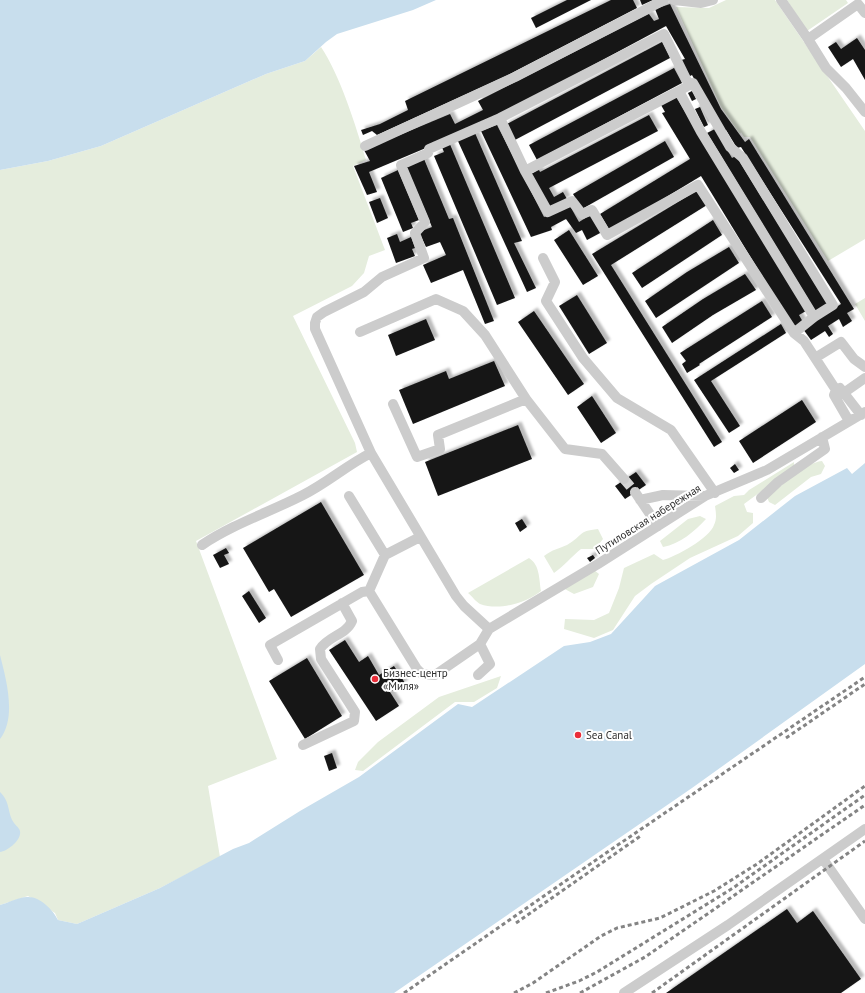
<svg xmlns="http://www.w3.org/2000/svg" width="865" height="993" font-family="'PT Sans',sans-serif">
  <defs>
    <filter id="shadow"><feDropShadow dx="3.5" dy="-3.5" stdDeviation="1" flood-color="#0004"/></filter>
  </defs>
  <rect width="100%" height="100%" fill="#fff"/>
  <path fill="#e5eddd" d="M726 0H775L865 131V239L828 261 750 137H744L741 132 740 134 721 107 676 7 709 8Z
    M787 0H846L848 3 807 31Z
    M321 47C340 75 356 126 366 160L353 166 385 250 369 256 364 273 352 286 293 316 355 443 357 452 196 541 277 759 208 786 220 857 160 888 77 924 58 920 55 913 28 896 0 905V170L48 161 101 146 266 74 305 61Z
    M865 298V321L855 304Z
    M822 461 825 466 821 474 811 477 775 505 769 502 767 497C782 486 804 463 822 461Z
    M794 462V467L744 504 747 512 753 513V523L738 536 690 558 651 584 635 596 613 630 594 638 564 629 565 619 594 620 609 613 619 588 624 568 654 554 663 560C675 557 710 538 714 525 717 519 716 513 715 506L734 496 744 495 749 490Z
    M700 516 706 519C695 531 680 544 663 547L660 541 688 519Z
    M598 529 603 539 595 549H581C571 557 564 566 554 573L544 556C553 549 558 549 567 545 583 536 577 531 598 529Z
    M529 558C540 565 539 579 541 591 526 603 499 611 480 604 476 602 472 596 468 593Z
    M594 570 599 574 593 587 574 594 563 588Z
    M501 676 497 688 474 702H455L363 771 355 770 358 762 378 742 439 697Z"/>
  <path fill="#c8deed" d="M0 0H436L413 10 337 34 326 42 305 61 266 74 101 146 48 161 0 170Z
    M865 463V664L692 788 394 993H0V905C8 903 19 897 27 897 40 896 53 910 58 920L77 924 160 888 233 849 249 843 300 811 359 777 458 704 472 707 564 646 590 642 611 634 655 586 739 540 795 496 847 468 852 474Z
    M0 655C6 679 17 717 0 739Z
    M0 792C11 803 7 813 14 823 17 827 21 829 20 834 19 842 7 851 0 852Z"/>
  <path fill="#161616" filter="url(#shadow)" d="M567 0H591L536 28 531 18Z
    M611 0H633L637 8 506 76 377 135 372 131 363 135 361 130 380 124 408 110 405 101Z
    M640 0H653L642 5Z
    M670 4 721 109 745 142 749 139 854 309 847 313 852 321 843 327 839 319 828 326 833 334 829 337 825 331 811 340 803 329 841 304 741 147 737 148 726 130 724 132 692 75 688 77 681 60 685 59 666 26 485 123 369 172 377 192 367 195 354 166 370 161 364 150 450 114 455 124 483 110 478 101 649 14 654 21 659 19 655 9Z
    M857 38 865 50V80L853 59 841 67 828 47 836 42 841 49Z
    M662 42 670 58 513 141 505 125Z
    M674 68 682 83 537 160 529 145Z
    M692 91 696 99 692 101 688 93Z
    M676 97 806 311 799 315 803 322 794 328 701 176 610 231 600 214 690 159 662 113 665 112 661 105Z
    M700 107 708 125 704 127 695 109Z
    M649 115 658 131 549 188 554 197 563 192 567 199 550 208 531 174 539 170 540 172Z
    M497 125 544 217 570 206 579 222 592 214 602 232 587 240 582 230 576 233 566 219 551 227 552 230 531 237 481 131Z
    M715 129 732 158 736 156 828 304 816 312 707 133Z
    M475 133 522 241 514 243 536 288 527 292 457 139Z
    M665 141 674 157 582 209 573 194Z
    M449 142 515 298 497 305 434 156 444 152 441 145Z
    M424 159 449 219 453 218 494 321 485 324 463 270 431 283 423 265 446 255 440 242 426 247 419 232 432 227 406 166Z
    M398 170 419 220 411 223 413 228 403 232 381 178Z
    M698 190 707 205 611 265 722 442 714 447 592 254Z
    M380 198 388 218 377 223 369 202Z
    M713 220 722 235 642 288 632 273Z
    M569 230 598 276 583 285 554 240Z
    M397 234 400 242 411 237 415 248 412 249 415 256 396 263 387 238Z
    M729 247 739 263 656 318 645 301 687 272Z
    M745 274 756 290 713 315 672 343 662 327 703 299Z
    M577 295 607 343 589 354 559 306Z
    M762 301 772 317 699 364 700 365 687 373 682 364 686 361 680 353Z
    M534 311 584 384 568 395 518 322Z
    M426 319 435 340 396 356 388 335Z
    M781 324 786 333 711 381 740 426 729 433 694 380Z
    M494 361 505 386 413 424 399 390 446 371 449 379Z
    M592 396 616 433 601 443 577 407Z
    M802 400 816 422 753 463 739 441Z
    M518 425 532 459 438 496 425 462Z
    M735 464 739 470 734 473 730 468Z
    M636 472 646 485 625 499 615 486Z
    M321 502 364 575 291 617 274 589 269 592 243 548Z
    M522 519 527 527 520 532 515 523Z
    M226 548 229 553 224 555 229 564 220 568 213 555Z
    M593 555 595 558 590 562 587 558Z
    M249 591 266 618 259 623 242 596Z
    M345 640 359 662 368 656 379 675 394 666 405 683 390 692 399 706 376 721 329 650Z
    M307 658 342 716 305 739 269 681Z
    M332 753 337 768 329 771 324 756Z
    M787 909 797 923 813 911 861 979 841 993H666Z"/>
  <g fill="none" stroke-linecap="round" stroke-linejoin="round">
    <path stroke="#d5d5d5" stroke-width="10" stroke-dasharray="10 5" stroke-linecap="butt" d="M624 479 635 492"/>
    <path stroke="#ccc" stroke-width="10" d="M674 0 701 3 713 0
      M781 0 808 39
      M865 13 858 4 808 39 826 68 846 88 865 112
      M679 91 693 83 730 147 743 158 833 305 814 317
      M500 118 664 34 689 85
      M365 146 515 77 664 0
      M525 171 679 91 701 132 814 317 794 333
      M543 258 555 282 546 301 583 358 617 398 671 430 715 493
      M360 332 436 299 463 311 485 335 526 399
      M815 358 841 342 854 359 865 367
      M836 390 840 388 861 415
      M836 390 834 395 849 421
      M845 392 865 378
      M393 404 417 457 440 449 438 435 526 399 565 449 602 454 624 479
      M635 492 658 526
      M349 496 385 555 369 591
      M761 498 778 482 825 449 822 437
      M640 500 663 495 705 496
      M202 545C233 524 270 512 303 495 327 483 347 465 371 453
      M385 555 420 537
      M489 629 464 606 456 596 371 453 315 329V323L317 317 324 312 364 292 382 277 424 258 415 233 425 222 401 165 428 153 429 149 500 118 525 171 548 212 572 201 582 214 592 210 607 235 698 185 794 333 804 341 836 390
      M489 629 598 564 705 496 767 470 865 412
      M278 660 270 645 362 592 369 591 417 669 422 674 435 675 480 644 489 629
      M478 675 490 664 480 644
      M303 745 354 721 355 712 321 659 320 649C328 636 346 635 352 621L342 603
      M823 859 865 919
      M624 993 728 925 865 829"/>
    <path stroke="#848484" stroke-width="3" stroke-dasharray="4 3" stroke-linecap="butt" d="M786 738 865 684
      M516 923 642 835
      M404 993 606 853 865 677
      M514 993 533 983 601 936 617 928 660 918 714 891 757 864 865 786
      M546 993 579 981 597 972 733 888 865 795
      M580 993 645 957 865 805
      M652 993 865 841"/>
  </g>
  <g fill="#ea2d39" stroke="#fff" stroke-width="1.5">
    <circle cx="375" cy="679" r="4"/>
    <circle cx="578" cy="735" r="4"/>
  </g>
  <g text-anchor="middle" stroke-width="4" stroke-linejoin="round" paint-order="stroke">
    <g font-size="11" fill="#2f2f2f" stroke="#fff">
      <text transform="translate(648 519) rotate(-32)" y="4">Путиловская набережная</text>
    </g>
    <g font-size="11" fill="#2f2f2f" stroke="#fff" text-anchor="start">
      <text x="383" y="677">Бизнес-центр<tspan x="383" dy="13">«Миля»</tspan></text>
      <text x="586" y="739">Sea Canal</text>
    </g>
  </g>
</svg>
